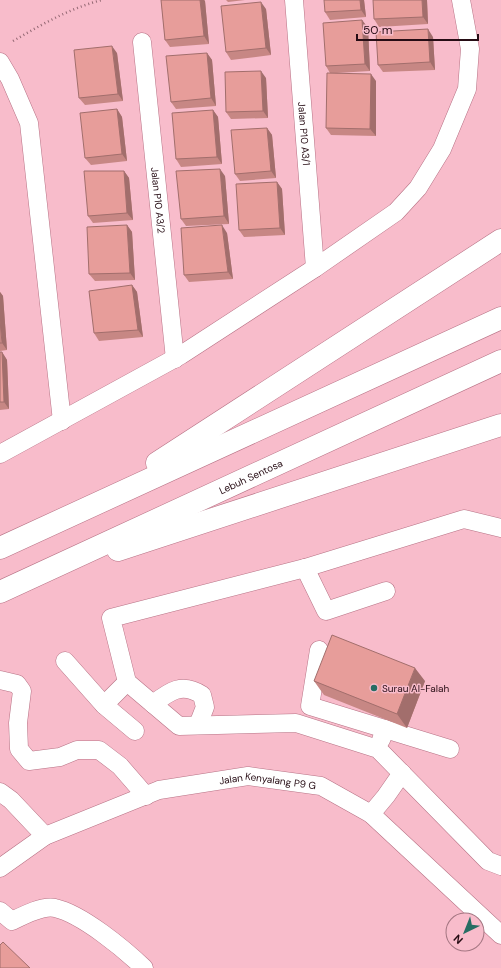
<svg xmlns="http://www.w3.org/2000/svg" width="501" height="968" font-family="'DM Sans',sans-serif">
  <rect width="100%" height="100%" fill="#f8bccb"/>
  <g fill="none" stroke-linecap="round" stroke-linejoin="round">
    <defs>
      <g id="minor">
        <path id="s1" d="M294 0 315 268"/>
        <path id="s2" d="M142 42 175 359"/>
        <path d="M0 62 10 79 29 123 62 421"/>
        <path d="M0 454 181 355 315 268 396 212 418 188 442 149 467 89 470 49 461 0"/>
        <path d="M501 528 464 519 305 568 111 618 127 682 179 726 296 723 378 749 488 861 501 866"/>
        <path d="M305 568 326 611 386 591"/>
        <path d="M319 650 310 706 385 729"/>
        <path d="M65 661 104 705"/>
        <path d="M0 680 17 684 22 691 18 723 19 749 29 761 60 757 77 750H99L120 766 146 796"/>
        <path d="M127 682 104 705 135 731"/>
        <path d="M153 704C170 691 182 682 202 695L205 707 198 725"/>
        <path d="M381 740 385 729 450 749"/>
        <path d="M0 792 11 800 45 836"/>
        <path d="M371 814 386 796 402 773"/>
        <path id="s3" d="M0 868 45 836 159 790 248 776 321 786 371 814 501 935"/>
        <path d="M0 911 12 921C22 916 43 905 55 908 82 914 124 949 144 968"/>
      </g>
      <g id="major">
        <path d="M157 463 501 240"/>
        <path d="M0 548 501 318"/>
        <path d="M118 550 501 425"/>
        <path id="s4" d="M0 592 501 361"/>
      </g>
    </defs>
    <use href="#minor" stroke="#b77285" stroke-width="19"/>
    <use href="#major" stroke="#b77285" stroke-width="23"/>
    <path stroke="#936873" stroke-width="2.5" stroke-dasharray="1 3" stroke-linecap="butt" d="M13 41C41 25 70 8 102 0"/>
    <use href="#minor" stroke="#fff" stroke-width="18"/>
    <use href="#major" stroke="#fff" stroke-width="22"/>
  </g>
  <path fill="#c78784" d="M161 0H204L205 1 209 44 170 47 165 40Z
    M226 0H245L228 2Z
    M364 0 366 17 330 20 325 12Z
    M427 0 428 24 379 27 374 19Z
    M266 9 271 55 231 60 226 52Z
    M362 20 368 28 370 71 337 73 376 81V136L331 135 326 128 330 73 326 66Z
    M433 37 435 70 383 72 378 65Z
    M117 53 123 101 85 105 79 98Z
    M207 53 212 60 216 106 176 109 171 102Z
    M266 78 268 118 231 119 226 112Z
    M117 109 122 117 127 161 91 165 85 158Z
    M213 110 218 117 222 164 181 167 176 159Z
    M267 128 272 135 276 178 240 181 235 174Z
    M124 171 129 178 133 220 93 223 88 216Z
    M225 176 229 224 186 226 181 219Z
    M277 182 282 189 285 235 244 237 239 230Z
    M127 225 132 232 135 280 95 281 89 274Z
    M227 233 233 279 189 282 184 275Z
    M132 285 137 292 143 337 99 341 94 333Z
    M0 292 3 296 7 350 0 351Z
    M0 352H2L7 360 9 409 0 410Z
    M314 681H425L407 728 324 695Z"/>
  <path fill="#a26e6c" d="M200 0H204L205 1 209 44 204 36Z
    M360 0H364L366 17 361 10Z
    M422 0H427L428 24 423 17Z
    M261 2 266 9 271 55 266 48Z
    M362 20 368 28 370 71 365 64Z
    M428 29 433 37 435 70 430 62Z
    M112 46 117 53 123 101 118 94Z
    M207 53 212 60 216 106 211 98Z
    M261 71 266 78 268 118 263 111Z
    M371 74 376 81V136L370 129Z
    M117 109 122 117 127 161 122 154Z
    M213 110 218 117 222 164 217 157Z
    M267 128 272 135 276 178 271 171Z
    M220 169 225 176 229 224 224 216Z
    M124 171 129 178 133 220 127 213Z
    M277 182 282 189 285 235 280 228Z
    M127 225 132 232 135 280 130 273Z
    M222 225 227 233 233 279 228 272Z
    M132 285 137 292 143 337 138 330Z
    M0 292 3 296 7 350 2 343 0 320Z
    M2 352 7 360 9 409 4 402Z
    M415 668 425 681 407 728 397 714Z"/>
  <path fill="#e79d9a" stroke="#a26e6c" d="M161 0H200L204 36 165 40Z
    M324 0H360L361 10 325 12Z
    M373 0H422L423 17 374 19Z
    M261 2 266 48 226 52 221 6Z
    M362 20 365 64 326 66 323 23Z
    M428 29 430 62 378 65 376 32Z
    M112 46 118 94 79 98 74 50Z
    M207 53 211 98 171 102 166 56Z
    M261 71 263 111 226 112 225 72Z
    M327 73 371 74 370 129 326 128Z
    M117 109 122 154 85 158 80 113Z
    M213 110 217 157 176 159 172 113Z
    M267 128 271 171 235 174 231 130Z
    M220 169 224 216 181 219 176 171Z
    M84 171H124L127 213 88 216Z
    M277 182 280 228 239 230 236 184Z
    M127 225 130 273 89 274 87 227Z
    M222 225 228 272 184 275 181 228Z
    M132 285 138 330 94 333 89 291Z
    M0 320 2 343H0Z
    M0 352H2L4 402H0Z
    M332 635 415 668 397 714 314 681Z
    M3 942 30 968H0V945Z"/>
  <circle fill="#266d63" stroke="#f8bccb" stroke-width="1.5" cx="374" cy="688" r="4"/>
  <g text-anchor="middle" stroke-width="3" stroke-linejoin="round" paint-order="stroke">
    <g font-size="10" fill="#260c14" stroke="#f8bccb">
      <text dy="4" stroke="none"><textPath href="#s1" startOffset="134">Jalan P10 A3/1</textPath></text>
      <text dy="4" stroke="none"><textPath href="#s2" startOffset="159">Jalan P10 A3/2</textPath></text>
      <text dy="4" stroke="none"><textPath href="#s4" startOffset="276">Lebuh Sentosa</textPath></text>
      <text dy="4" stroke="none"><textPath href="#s3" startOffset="288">Jalan Kenyalang P9 G</textPath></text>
    </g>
    <g font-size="10" fill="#260c14" stroke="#f8bccb" text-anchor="start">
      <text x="382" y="692">Surau Al-Falah</text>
    </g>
  </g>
  <g transform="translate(465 932) rotate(223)"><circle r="19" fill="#f8bccb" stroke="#a47682"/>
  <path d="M0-3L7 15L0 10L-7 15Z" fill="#266d63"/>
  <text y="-6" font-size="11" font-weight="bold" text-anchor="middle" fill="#260c14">N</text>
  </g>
  <path d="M357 34v6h121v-6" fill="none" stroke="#260c14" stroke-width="2"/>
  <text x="363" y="34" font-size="12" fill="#260c14" stroke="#f8bccb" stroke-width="3" paint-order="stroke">50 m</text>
</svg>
